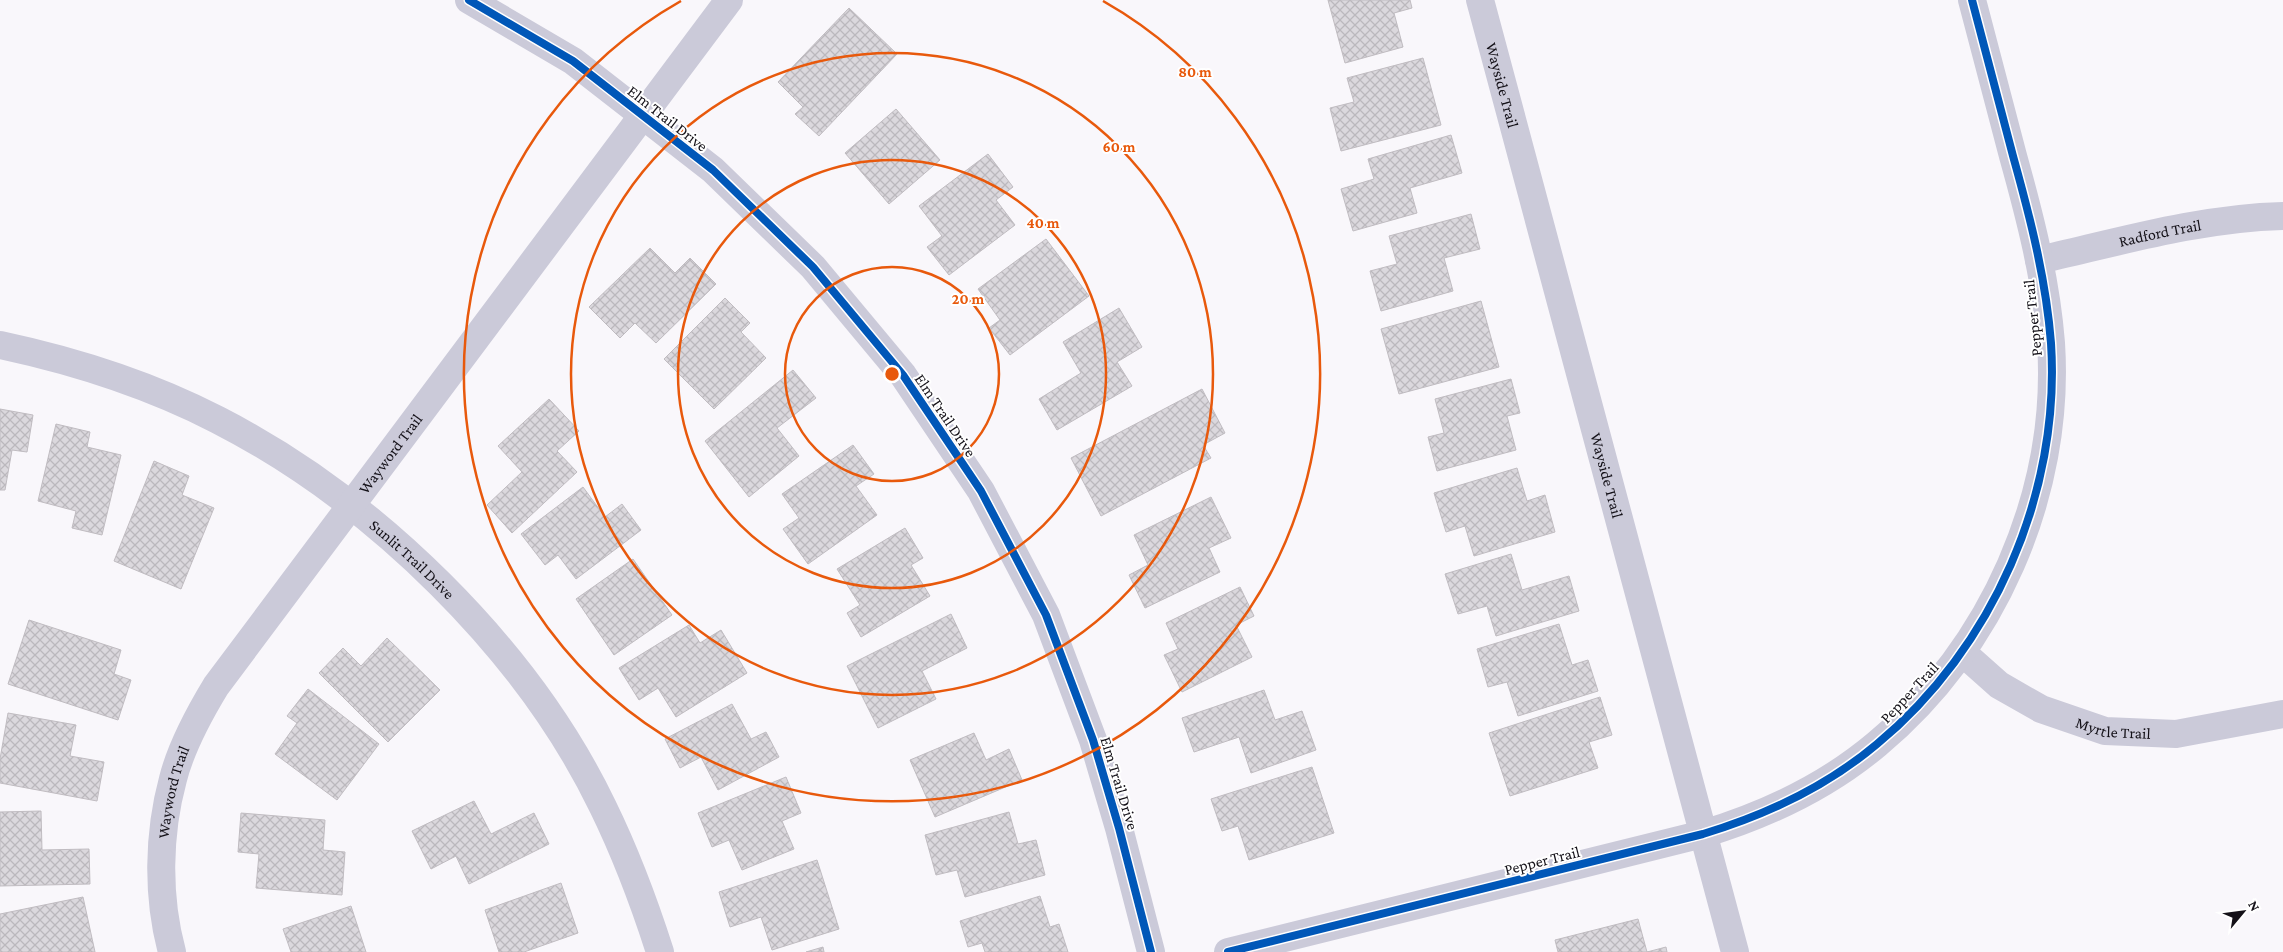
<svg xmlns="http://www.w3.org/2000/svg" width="2283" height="952" font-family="'Crimson Pro',serif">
  <defs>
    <pattern id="building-cross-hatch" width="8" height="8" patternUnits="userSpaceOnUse" patternTransform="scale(1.25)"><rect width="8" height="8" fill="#dbd8dd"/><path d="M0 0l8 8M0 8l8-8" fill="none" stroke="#bbb8bd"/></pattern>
  </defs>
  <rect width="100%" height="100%" fill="#f9f7fb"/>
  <path fill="url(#building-cross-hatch)" stroke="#c0bcc1" d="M1328 0H1410L1412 8 1394 13 1403 47 1345 63Z
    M849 8 897 54 819 136 795 114 803 107 778 82Z
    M1423 58 1441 125 1341 151 1330 108 1354 102 1347 78Z
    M896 109 940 160 889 204 845 153Z
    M1451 135 1462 173 1410 188 1417 213 1353 231 1341 189 1374 179 1368 159Z
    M988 154 1013 187 996 200 1015 225 949 275 927 247 942 236 919 206Z
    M1471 214 1480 249 1444 258 1453 291 1381 311 1370 271 1397 264 1389 236Z
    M1046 239 1089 296 1010 355 989 328 1000 320 978 289Z
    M650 248 675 273 690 258 716 284 656 343 635 323 620 338 589 307Z
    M725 298 750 323 741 332 766 358 714 409 664 359Z
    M1481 301 1499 367 1399 394 1381 329Z
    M1119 308 1142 347 1117 362 1132 386 1057 430 1039 399 1081 373 1063 342Z
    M793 370 816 398 777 428 799 456 749 497 705 441Z
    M1511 379 1520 413 1507 416 1516 450 1437 471 1428 437 1444 433 1435 399Z
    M1202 389 1225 433 1203 445 1211 458 1101 516 1071 458Z
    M549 399 579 431 557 451 577 472 512 533 487 505 522 472 498 446Z
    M0 409 33 415 27 452 12 450 5 490H0Z
    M56 424 90 432 87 447 121 455 102 535 72 528 76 511 38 501Z
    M853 445 874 474 856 486 877 515 808 564 783 529 799 518 782 494Z
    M154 461 189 476 182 495 214 508 181 589 114 561Z
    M1517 468 1527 501 1545 495 1555 532 1474 556 1465 526 1446 532 1434 493Z
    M583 487 605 517 622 504 641 530 576 579 558 555 545 565 521 534Z
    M1211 497 1231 538 1209 548 1220 572 1145 608 1129 575 1148 565 1134 535Z
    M905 528 923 558 911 565 930 596 861 637 847 613 860 605 837 569Z
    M1511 554 1522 590 1569 576 1579 611 1496 636 1487 606 1458 614 1445 574Z
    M633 559 672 615 614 655 576 599Z
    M1240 587 1254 616 1236 625 1252 657 1182 692 1164 655 1178 649 1166 623Z
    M951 614 967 648 922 671 936 699 878 728 847 666Z
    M29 620 121 650 114 674 131 680 118 720 8 684Z
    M1559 624 1572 665 1588 660 1598 691 1518 716 1507 682 1488 687 1477 649Z
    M689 625 700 643 721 630 747 673 676 717 658 688 639 700 619 668Z
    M387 638 440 690 388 742 319 673 343 648 361 666Z
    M308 689 379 744 337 800 275 754 297 723 287 716Z
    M1264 690 1275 720 1302 711 1316 750 1251 773 1239 737 1194 752 1182 718Z
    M1600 697 1612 735 1589 742 1598 768 1510 796 1489 733Z
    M732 704 751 739 766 732 779 757 718 790 701 757 680 768 665 739Z
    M8 713 76 725 70 756 104 762 97 801 0 783V759Z
    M974 733 986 760 1009 749 1022 780 935 817 910 760Z
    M1312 767 1334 833 1249 860 1238 826 1222 831 1211 799Z
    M786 777 801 813 782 821 794 849 742 870 729 840 712 847 698 813Z
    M474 801 491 834 534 813 549 844 469 884 456 856 431 869 412 831Z
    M41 811 42 850 89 849 90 884 0 886V812Z
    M1009 812 1018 844 1036 840 1045 875 965 897 957 870 936 875 925 835Z
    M241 813 325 820 323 850 345 852 342 895 256 888 259 854 238 852Z
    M817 860 839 929 772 950 761 917 730 927 719 892Z
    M561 883 578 933 524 952H499L485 910Z
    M1040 896 1050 927 1059 924 1068 952H985L982 943 968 947 960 921Z
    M83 897 95 952H0V914Z
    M351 906 366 952H291L283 929Z
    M1638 919 1647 952 1666 947 1667 952H1558L1555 940Z
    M823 947 824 952H806Z"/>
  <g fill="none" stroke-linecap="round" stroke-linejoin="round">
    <g stroke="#cbcad9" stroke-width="28">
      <path d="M469 0 573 61 713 170 813 267 903 375 981 491 1046 615 1093 740 1119 828 1151 952"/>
      <path id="s1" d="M1480 0 1735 952"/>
      <path id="s2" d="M2039 260C2119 242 2200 218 2283 216"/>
      <path id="s3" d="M0 345C75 361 150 385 218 420 374 500 527 649 603 807 626 854 644 902 660 952"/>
      <path id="s4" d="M1963 653 1999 685 2041 709 2105 731 2176 734 2283 714"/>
      <path id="s5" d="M172 952C157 897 158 834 173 779 181 747 199 714 216 686L729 0"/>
      <path d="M1228 952 1703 834C1766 815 1826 787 1877 744 1992 649 2061 494 2051 343 2046 279 2030 217 2013 156 1999 104 1986 52 1972 0"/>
    </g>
    <defs>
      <path id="cycleway" d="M469 0 573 61 713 170 813 267 903 375 981 491 1046 615 1093 740 1119 828 1151 952
        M1228 952 1703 834C1766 815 1826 787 1877 744 1992 649 2061 494 2051 343 2046 279 2030 217 2013 156 1999 104 1986 52 1972 0"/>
    </defs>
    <use href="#cycleway" stroke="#fff" stroke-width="11"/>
    <use href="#cycleway" stroke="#0057b8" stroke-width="8"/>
  </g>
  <g fill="none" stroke="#e8590c" stroke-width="2.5">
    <circle cx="892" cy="374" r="107"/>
    <circle cx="892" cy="374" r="214"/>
    <circle cx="892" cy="374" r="321"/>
    <path d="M1103 1A428 428 0 1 1 681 1"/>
  </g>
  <g text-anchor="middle" stroke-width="4" stroke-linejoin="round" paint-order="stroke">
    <g font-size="16" fill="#141118" stroke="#fff">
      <text dy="6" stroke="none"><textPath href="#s1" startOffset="88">Wayside Trail</textPath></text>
      <text transform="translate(668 118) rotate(38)" y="6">Elm Trail Drive</text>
      <text dy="6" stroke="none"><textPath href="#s2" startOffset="124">Radford Trail</textPath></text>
      <text transform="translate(2032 318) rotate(-96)" y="6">Pepper Trail</text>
      <text transform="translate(946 415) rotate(56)" y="6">Elm Trail Drive</text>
      <text dy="6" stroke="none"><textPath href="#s5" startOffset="568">Wayword Trail</textPath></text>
      <text dy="6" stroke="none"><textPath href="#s1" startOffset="492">Wayside Trail</textPath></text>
      <text dy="6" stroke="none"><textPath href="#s3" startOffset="471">Sunlit Trail Drive</textPath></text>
      <text transform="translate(1909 692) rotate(-47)" y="6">Pepper Trail</text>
      <text dy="6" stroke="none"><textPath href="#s4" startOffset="172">Myrtle Trail</textPath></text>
      <text transform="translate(1120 783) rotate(73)" y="6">Elm Trail Drive</text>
      <text dy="6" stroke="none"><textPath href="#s5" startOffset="162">Wayword Trail</textPath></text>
      <text transform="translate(1542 860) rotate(-14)" y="6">Pepper Trail</text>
    </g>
  </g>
  <circle cx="892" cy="374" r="8" fill="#e8590c" stroke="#fff" stroke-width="2.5"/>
  <g font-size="15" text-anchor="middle" font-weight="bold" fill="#e8590c" stroke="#fff" stroke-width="4" stroke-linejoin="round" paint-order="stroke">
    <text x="1195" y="77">80 m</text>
    <text x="1119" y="152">60 m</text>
    <text x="1043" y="228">40 m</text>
    <text x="968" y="304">20 m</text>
  </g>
  <g transform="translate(2243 912) rotate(61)" stroke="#ffffff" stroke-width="4" paint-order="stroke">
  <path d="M0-4L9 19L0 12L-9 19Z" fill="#141118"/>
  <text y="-8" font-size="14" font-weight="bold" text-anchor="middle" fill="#141118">N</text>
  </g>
</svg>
